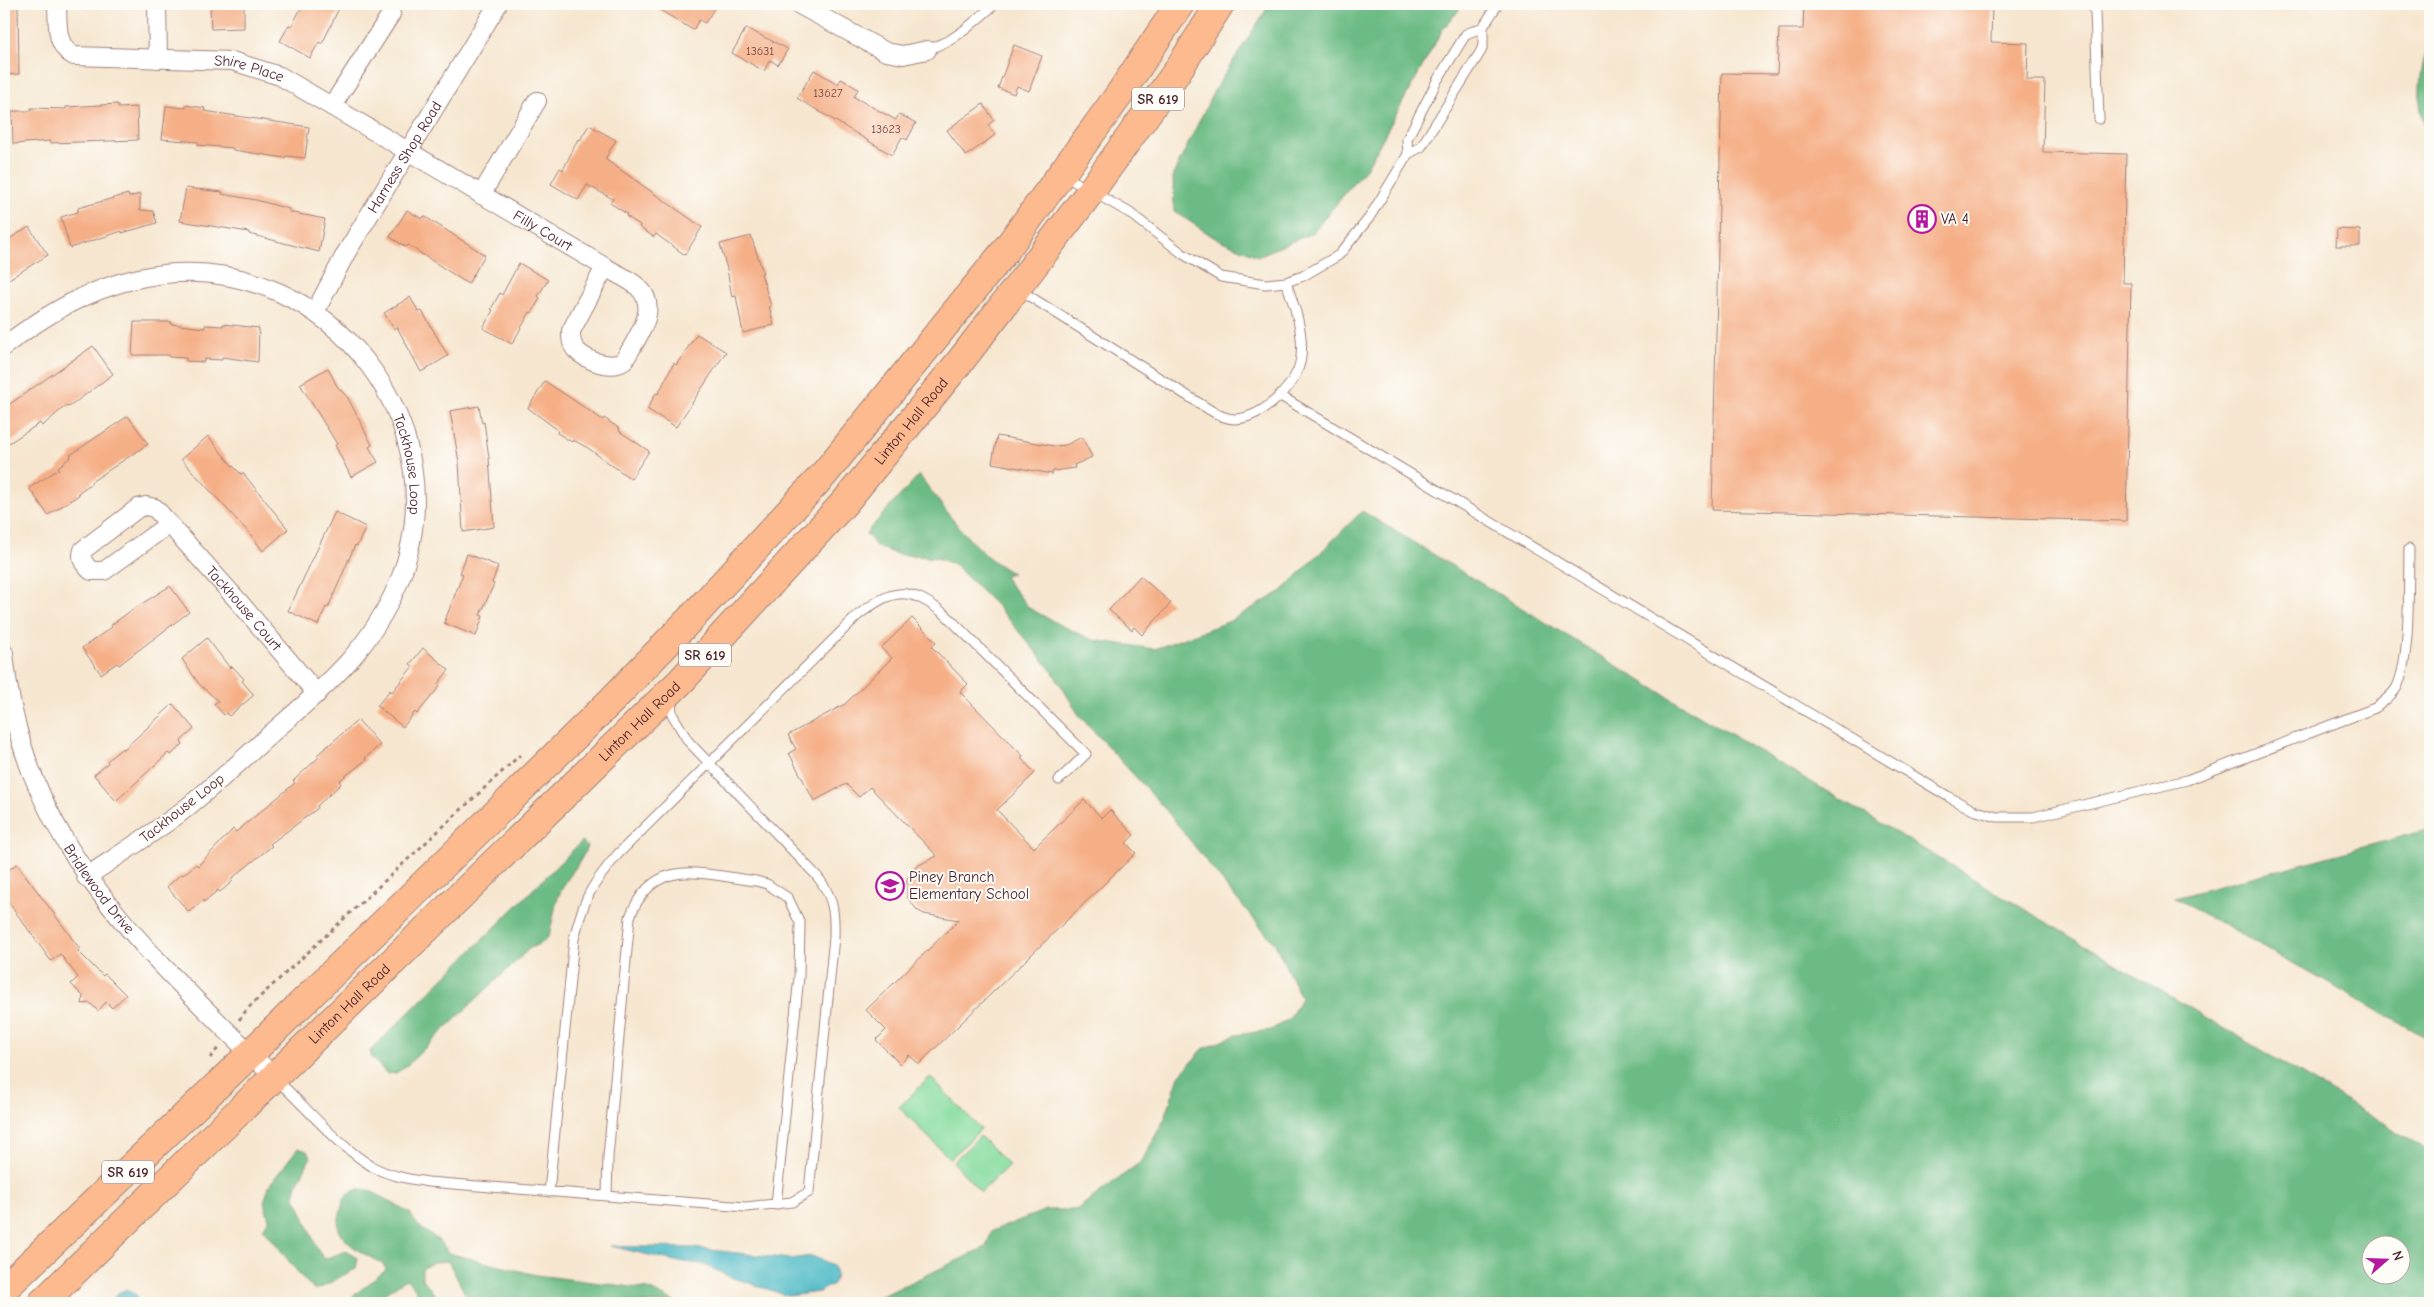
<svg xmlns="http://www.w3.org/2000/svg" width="2434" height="1307" font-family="'Comic Neue',sans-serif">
  <rect width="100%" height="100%" fill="#fdfcf7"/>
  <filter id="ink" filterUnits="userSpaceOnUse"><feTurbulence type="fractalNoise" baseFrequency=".02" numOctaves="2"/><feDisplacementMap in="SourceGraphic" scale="10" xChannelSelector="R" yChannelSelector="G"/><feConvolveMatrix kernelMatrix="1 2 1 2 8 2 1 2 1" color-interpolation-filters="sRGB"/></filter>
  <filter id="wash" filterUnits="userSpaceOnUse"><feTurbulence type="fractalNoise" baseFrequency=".0096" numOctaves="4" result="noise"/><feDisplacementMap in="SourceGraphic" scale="20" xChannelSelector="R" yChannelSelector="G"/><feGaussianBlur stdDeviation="1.12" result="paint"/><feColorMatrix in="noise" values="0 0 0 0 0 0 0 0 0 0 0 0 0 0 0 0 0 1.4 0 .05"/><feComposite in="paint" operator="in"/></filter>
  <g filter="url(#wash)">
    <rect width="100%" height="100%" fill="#f6e6cf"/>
    <path fill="#85db9d" stroke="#687d64" d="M930 1077 981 1129 950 1159 899 1107Z
      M980 1136 1009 1165 981 1192 953 1162Z"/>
    <path fill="#6cbb84" stroke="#5b6d58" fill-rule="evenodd" d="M1270 4H1464L1443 29 1367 167 1312 233 1258 256 1215 238 1174 211 1173 175 1214 91Z
      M2430 44V135C2414 115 2419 65 2430 44Z
      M919 475C947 511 971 551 1012 573L1004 577 1029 608 1060 625 1093 640 1155 649 1230 621 1282 591 1362 511 1645 683 2430 1151V1303H867L986 1247 992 1231 1046 1210H1076L1142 1161 1165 1118 1179 1076 1203 1049 1236 1035 1271 1030 1290 1018 1301 998 1275 944 1230 891 1166 810 1079 715 1052 671 999 608 954 564 937 558 897 554 877 547 866 533ZM2402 1244V1274H2372V1244Z
      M2430 829V1040L2175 898 2412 834Z
      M582 841 587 846C582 863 567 876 560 893 554 906 553 922 549 935 546 942 537 945 530 948L404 1068 396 1073 387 1074 372 1058 370 1051Z
      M298 1148 307 1151 311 1157 297 1184 294 1196C307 1216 311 1242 324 1259L347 1251 358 1258 356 1269C341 1275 330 1285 315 1290 295 1273 281 1248 263 1229L269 1219 264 1202 270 1184Z
      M360 1189 369 1190 410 1213C417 1233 440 1234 448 1253L536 1275 648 1289 677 1303H470L448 1261 433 1262 422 1269V1279L442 1303H421L415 1288 406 1279 378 1298 355 1300 353 1296 386 1270 384 1265C369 1256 340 1244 338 1225 338 1219 341 1212 342 1206 345 1195 349 1192 360 1189Z"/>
    <path fill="#4dbac6" stroke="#4c6c78" d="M610 1246 693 1248 790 1259 812 1256 833 1265 836 1274 833 1284 819 1292 788 1296 728 1276 703 1264 675 1261Z
      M127 1289 137 1296 139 1303H108L118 1293Z"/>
    <g id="blocks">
      <path fill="#f5af86" d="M4 4H18L19 74 4 75Z
        M210 4H244V28L211 29Z
        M303 4H341L322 44 319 42 310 58 280 41 289 25 292 26Z
        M650 4H717L705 23 699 20 693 30Z
        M1804 4H1992L1991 42 2028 43 2027 80H2045L2043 152 2126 154 2123 283H2131L2126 521 1712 510 1722 73 1777 74 1779 29H1803Z
        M746 28 788 49 778 65 770 60 764 71 732 53Z
        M1014 45 1042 56 1029 91 1017 86 1014 94 998 88Z
        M814 70 838 84 841 79 858 89 854 97 896 120 899 114 916 123 907 140 902 137 892 155 797 98Z
        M118 104V108L137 107 138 140 50 143V141L13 144 12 111H31V108L66 109V107Z
        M983 104 994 120 988 125 995 135 966 156 947 130Z
        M186 105 205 108 204 111 309 127 305 158 286 156 285 158 233 150V148L198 145V142L162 139 166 106 186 108Z
        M589 125 616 140 605 159 702 227 685 255 656 234 654 237 639 227 640 225 626 216 627 214 610 203 613 199 587 185 578 200 551 184 560 168 563 170 578 139 580 140Z
        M186 188 223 192 222 194 256 200 289 209V212L325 219 319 252 249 234V232L180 221Z
        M128 194 129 197 140 194V210L153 211 157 223 122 233V231L70 248 61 217 78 212V208Z
        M407 210 422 219 424 216 485 255 468 284 408 245 406 247 390 237Z
        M29 227 48 255 4 282V242Z
        M2337 229 2360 230V246H2336Z
        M751 236 763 273H761L771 306H769L774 325 743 333 736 296 732 297 727 269 720 244Z
        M519 263 548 280 538 296 540 298 532 313 530 312 512 344 483 328 493 310 491 309 500 293 502 295Z
        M410 297 419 312 422 311 448 356 421 372 397 327 394 329 384 313Z
        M134 322H172L171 324 205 328V325L223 326V324L259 328 258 362 222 357V360L204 359V362L186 361V358L169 357V355H132Z
        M697 334 726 352 676 427 647 409 656 393 658 394 674 363 676 365Z
        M93 346 113 374 69 407 67 405 42 426 40 423 9 443 4 435V408Z
        M328 368 337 386 348 398 372 445 369 447 378 462 351 477 335 445 337 444 300 384Z
        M545 381 603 420 604 418 620 429 619 431 649 451 631 479 588 448 573 440 572 442 557 433 558 430 528 408Z
        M479 406 482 423 484 422 489 458 494 527 463 532 459 462 450 411Z
        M128 416 148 444 91 482 92 483 78 493 79 495 48 515 29 488 59 469 58 467 71 457 70 455Z
        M208 436 229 462 241 474 243 473 288 529 263 551 251 535 181 459Z
        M997 436 1054 446 1066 445 1082 437 1092 457 1074 465 1075 468 1053 471 1052 474 992 463Z
        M335 512 366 527 357 546 355 545 328 608 326 607 318 625 288 611Z
        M467 554 498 566 492 583 494 584 480 615 483 616 476 636 444 623 463 574 460 573Z
        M1140 576 1171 603 1142 635 1134 627 1132 630 1109 610Z
        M170 586 189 612 119 665 117 663 101 674 82 648 112 627 111 625 132 610Z
        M912 618 936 642 932 647 968 684 960 692 1023 756 1021 758 1035 773 997 810 1034 848 1084 800 1102 818 1110 810 1134 835 1126 843 1136 853 919 1064 909 1055 900 1064 876 1040 886 1030 866 1010 959 920 924 914 917 910 907 897V879L911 872 917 866 937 856 870 787 859 797 846 784 814 801 789 753 796 749 788 735 845 704 892 658 881 648Z
        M207 638 230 668 232 666 244 679 242 681 254 695 229 716 226 713 224 715 214 704 218 701 199 684 182 659Z
        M423 648 449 670 438 684 440 686 417 714 415 712 403 727 377 706 390 690 392 692 413 666 410 664Z
        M173 704 194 729 181 741 183 744 171 755 168 753 116 801 94 775 108 763 107 761 122 748 123 750Z
        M358 720 380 745 365 758 366 760 339 781 341 784 317 806 318 808 270 844 272 846 231 879 233 881 220 892 218 890 204 902 203 900 189 912 167 887 181 874 183 875 196 864 198 866 233 829 236 832 295 783 293 781 319 757 317 755Z
        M17 864 80 949 78 951 103 976 105 974 126 995 112 1008 106 1002 98 1011 90 1003 82 1004 83 996 71 984 78 977 60 954 51 961 4 896V873Z"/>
    </g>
  </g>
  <g filter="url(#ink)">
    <use href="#blocks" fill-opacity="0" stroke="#a0827d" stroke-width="1"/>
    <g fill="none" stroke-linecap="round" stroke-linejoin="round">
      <defs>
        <path id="service" d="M2092 4 2095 12 2099 119
          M1483 27 1498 4
          M927 50 950 40 966 29 995 4
          M1063 175 1130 213 1183 254 1221 277 1266 284 1286 282 1303 276 1339 255 1369 218 1408 154 1421 147 1481 51 1483 45V27L1466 34 1438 79 1407 139 1408 154
          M1018 289 1210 410C1218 415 1226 419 1235 419 1263 418 1298 385 1301 357 1304 331 1294 305 1286 282
          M1279 395 1949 797 1973 810 1997 817H2033L2187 780 2375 708C2383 702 2392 696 2397 687 2411 656 2408 585 2409 549
          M276 1079C306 1107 338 1146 373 1167 390 1176 409 1179 428 1182L746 1207 792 1202 809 1192 834 937C835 912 833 895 816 875L688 741 672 714 671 699
          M549 1192 574 939C584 898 590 887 618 854L857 616C894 587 909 586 946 615L1086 754 1059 780
          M607 1196 608 1157 630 917C654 854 703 875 756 881L767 884 788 898 800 923 799 976 776 1205"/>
        <g id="minor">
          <path id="s1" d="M57 4C58 24 55 46 74 56L232 61 280 76 605 267 571 331C571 338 571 344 576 350 587 361 611 370 624 361 635 340 661 309 639 288 630 279 616 274 605 267"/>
          <path d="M157 4 158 59"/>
          <path d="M798 4 886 52 903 55 927 50"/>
          <path d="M332 106 391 14"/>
          <path d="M481 195 537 101"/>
          <path id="s2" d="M315 312 346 253 498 4"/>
          <path id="s3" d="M4 346C53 309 102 281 164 274 331 256 463 428 398 584 370 650 326 686 274 731 242 760 210 790 176 816 147 837 116 857 86 877"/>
          <path id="s4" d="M169 524 104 571H91C84 564 80 560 83 550L138 508 146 506 155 508 240 603 317 694"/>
          <path id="s5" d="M4 653C22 846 146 950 274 1077"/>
        </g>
        <g id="primary">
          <path d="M4 1289 250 1054 612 700 696 613 825 473 1005 251 1119 95 1180 4"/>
          <path id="s6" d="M42 1303 681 681 845 502 962 359 1091 191 1176 73 1220 4"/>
        </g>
      </defs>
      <use href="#service" stroke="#a0827d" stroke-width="11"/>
      <use href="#minor" stroke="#a0827d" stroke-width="20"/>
      <use href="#primary" stroke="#a0827d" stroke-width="30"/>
      <path stroke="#a0827d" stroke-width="3" stroke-dasharray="4 4" stroke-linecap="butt" d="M239 1020 248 1008 520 755
        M210 1058 219 1047"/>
      <use href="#service" stroke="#fff" stroke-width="9"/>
      <use href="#minor" stroke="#fff" stroke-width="18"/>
      <use href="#primary" stroke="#fcba8e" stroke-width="28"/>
    </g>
  </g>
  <defs>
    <symbol id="building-ring" viewBox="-11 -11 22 22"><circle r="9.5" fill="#fdfcf7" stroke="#b5179e" stroke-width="1.5"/><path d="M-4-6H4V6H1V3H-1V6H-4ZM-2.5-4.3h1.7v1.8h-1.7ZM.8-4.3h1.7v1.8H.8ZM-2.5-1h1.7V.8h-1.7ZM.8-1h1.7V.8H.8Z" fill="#b5179e"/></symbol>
    <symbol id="school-ring" viewBox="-11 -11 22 22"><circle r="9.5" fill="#fdfcf7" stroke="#b5179e" stroke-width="1.5"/><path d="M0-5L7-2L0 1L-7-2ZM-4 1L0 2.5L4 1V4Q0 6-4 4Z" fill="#b5179e"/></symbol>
  </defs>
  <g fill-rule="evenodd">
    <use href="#building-ring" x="1906" y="203" width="32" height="32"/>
    <use href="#school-ring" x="874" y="870" width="32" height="32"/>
  </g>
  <g text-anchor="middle" stroke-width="4" stroke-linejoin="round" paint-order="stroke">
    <g font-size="12" fill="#754342">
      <text x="760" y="55">13631</text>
      <text x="828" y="97">13627</text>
      <text x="886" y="133">13623</text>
    </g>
    <g fill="#fdfcf7" stroke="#806168" stroke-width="1">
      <rect x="1132" y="87.5" width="52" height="23" rx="4"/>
      <rect x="679" y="643.5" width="52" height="23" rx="4"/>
      <rect x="102" y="1160.5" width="52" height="23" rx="4"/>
    </g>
    <g font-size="14" font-weight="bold" fill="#4a1f2b">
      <text x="1158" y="104">SR 619</text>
      <text x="705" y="660">SR 619</text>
      <text x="128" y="1177">SR 619</text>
    </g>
    <g font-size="15" fill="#4a1f2b" stroke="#fdfcf7">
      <text dy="5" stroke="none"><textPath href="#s1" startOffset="234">Shire Place</textPath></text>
      <text dy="5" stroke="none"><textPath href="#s2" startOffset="179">Harness Shop Road</textPath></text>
      <text dy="5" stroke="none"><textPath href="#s1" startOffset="571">Filly Court</textPath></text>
      <text dy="5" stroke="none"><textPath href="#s6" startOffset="1239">Linton Hall Road</textPath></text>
      <text dy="5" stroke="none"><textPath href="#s3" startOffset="521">Tackhouse Loop</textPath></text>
      <text dy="5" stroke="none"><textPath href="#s4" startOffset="338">Tackhouse Court</textPath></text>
      <text dy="5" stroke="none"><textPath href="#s6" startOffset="834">Linton Hall Road</textPath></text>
      <text transform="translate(182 808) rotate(-38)" y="5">Tackhouse Loop</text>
      <text dy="5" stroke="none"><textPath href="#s5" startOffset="258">Bridlewood Drive</textPath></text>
      <text dy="5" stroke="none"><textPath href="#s6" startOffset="429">Linton Hall Road</textPath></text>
    </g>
    <g font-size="15" fill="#4a1f2b" stroke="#fdfcf7" text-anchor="start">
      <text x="1941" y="224">VA 4</text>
      <text x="909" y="882">Piney Branch<tspan x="909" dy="17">Elementary School</tspan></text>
    </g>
  </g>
  <rect width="2434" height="1307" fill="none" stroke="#fdfcf7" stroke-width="20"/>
  <g transform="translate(2386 1260) rotate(70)"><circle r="24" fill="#fdfcf7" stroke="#b5a4a5"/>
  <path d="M0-4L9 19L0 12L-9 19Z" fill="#b5179e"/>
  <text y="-8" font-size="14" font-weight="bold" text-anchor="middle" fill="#4a1f2b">N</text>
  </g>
</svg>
